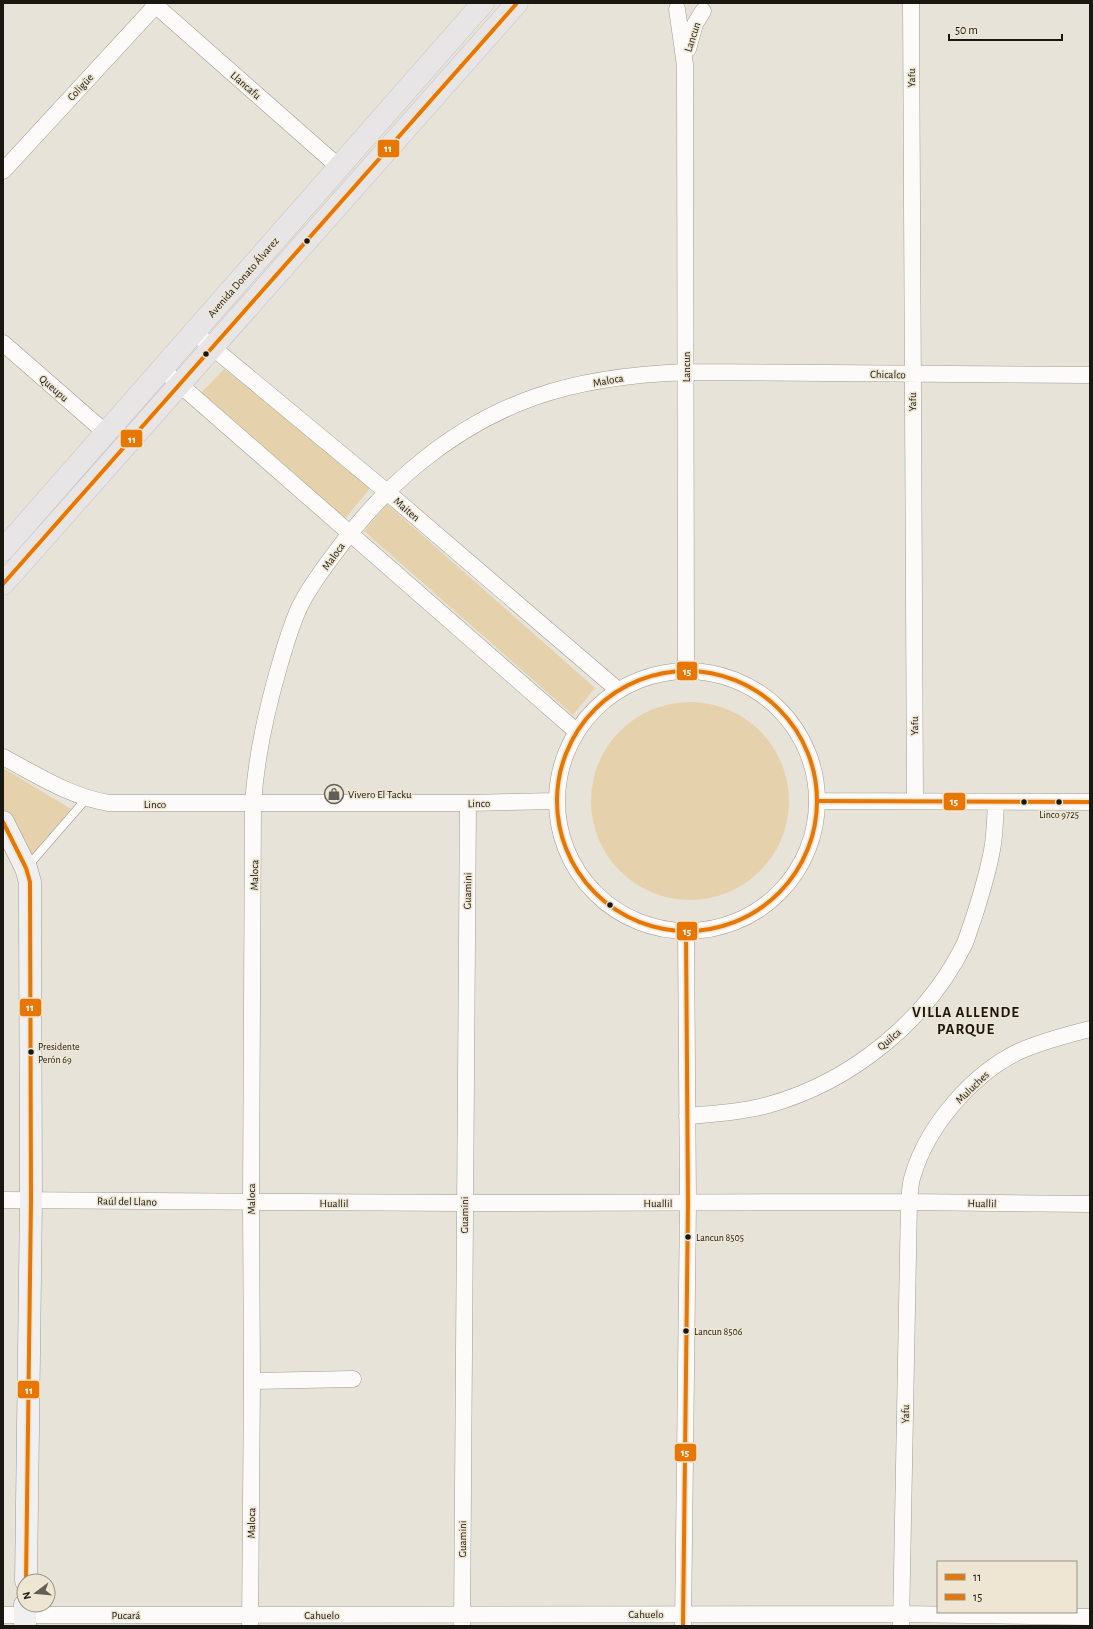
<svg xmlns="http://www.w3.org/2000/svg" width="1093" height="1629" font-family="'Alegreya Sans',sans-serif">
  <rect width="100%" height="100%" fill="#e8e3d8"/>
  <path fill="#e5d2ac" d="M224 369 372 486 344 520 200 394Z
    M387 504 595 688 573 715 364 531Z
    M591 801a99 99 0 1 1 198 0a99 99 0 1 1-198 0Z
    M3 768 71 809 24 864 3 815Z"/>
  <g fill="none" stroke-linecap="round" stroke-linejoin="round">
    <defs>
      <path id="service" d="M27 867 87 798"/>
      <path id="minor" d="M153 3 339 167
        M911 3 915 801
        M677 9 685 65 686 670
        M688 49 695 24 703 11
        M3 171 158 3
        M194 332 387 492 618 690
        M3 343 106 433
        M162 369 576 731
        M557 801a130 130 0 1 1 260 0a130 130 0 1 1-260 0Z
        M3 757C37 775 71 797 109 803H468L556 801
        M819 801 1090 802
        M687 1116C714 1114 742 1112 768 1105 851 1082 927 1021 965 943 968 935 971 925 974 917 981 895 988 873 992 850 995 835 995 818 996 802
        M3 1200 464 1203 909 1202 1090 1204
        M252 1381 353 1379
        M3 1615 901 1614 1090 1617
        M250 1626 252 1381 251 1202 253 804C256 757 266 712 279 667 285 646 291 625 300 606 309 588 320 573 332 557 383 486 452 426 535 397 583 380 635 374 686 372L1090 375
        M462 1626 468 803
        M683 1626 688 1203 686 932
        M901 1626 909 1202C910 1193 910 1183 913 1175 928 1125 973 1073 1020 1051 1043 1041 1066 1035 1090 1029"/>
      <path id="secondary" d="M3 822 26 868 30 882V902L31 1200 26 1581
        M25 1626V1605"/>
      <path id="primary" d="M3 550 483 3
        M3 584 517 3"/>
    </defs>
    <use href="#service" stroke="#9f9c94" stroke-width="9"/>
    <use href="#minor" stroke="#9f9c94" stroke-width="17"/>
    <use href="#secondary" stroke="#9f9c94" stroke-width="23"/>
    <use href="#primary" stroke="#c5c2bd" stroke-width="23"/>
    <use href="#service" stroke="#fcfbf9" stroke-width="8"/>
    <use href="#minor" stroke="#fcfbf9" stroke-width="16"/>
    <use href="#secondary" stroke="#f1f0f0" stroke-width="22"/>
    <use href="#primary" stroke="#e8e5e7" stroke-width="22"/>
    <defs>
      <path id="bus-1" d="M3 584 517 3
        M3 822 26 868 30 882 31 1200 26 1581"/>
      <path id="bus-2" d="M557 801a130 130 0 1 1 260 0a130 130 0 1 1-260 0Z
        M819 801 1090 802
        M683 1626 688 1203 686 932"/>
    </defs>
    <use href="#bus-1" stroke="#eee5d2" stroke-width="7"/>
    <use href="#bus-2" stroke="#eee5d2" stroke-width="7"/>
    <use href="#bus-1" stroke="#e87602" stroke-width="4"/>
    <use href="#bus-2" stroke="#e87602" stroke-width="4"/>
  </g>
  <defs>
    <symbol id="shop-ring" viewBox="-11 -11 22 22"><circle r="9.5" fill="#eee5d2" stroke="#625e57" stroke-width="1.5"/><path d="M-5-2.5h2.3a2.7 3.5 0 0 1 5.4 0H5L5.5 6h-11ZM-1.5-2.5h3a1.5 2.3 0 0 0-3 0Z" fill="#625e57"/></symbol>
  </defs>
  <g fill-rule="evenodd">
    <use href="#shop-ring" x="323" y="783" width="22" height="22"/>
  </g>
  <g fill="#1a1711" stroke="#eee5d2" stroke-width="1.5">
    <circle cx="307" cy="241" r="3.5"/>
    <circle cx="206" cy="354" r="3.5"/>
    <circle cx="1024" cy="802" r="3.5"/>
    <circle cx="1059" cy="802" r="3.5"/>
    <circle cx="610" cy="905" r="3.5"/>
    <circle cx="31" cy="1052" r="3.5"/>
    <circle cx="688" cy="1237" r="3.5"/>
    <circle cx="686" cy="1331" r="3.5"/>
  </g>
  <g text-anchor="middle" stroke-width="3" stroke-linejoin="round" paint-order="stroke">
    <g font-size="10" fill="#1a1711" stroke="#eee5d2" text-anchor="start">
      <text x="1059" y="818" text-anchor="middle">Linco 9725</text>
      <text x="38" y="1050">Presidente<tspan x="38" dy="13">Perón 69</tspan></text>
      <text x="696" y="1241">Lancun 8505</text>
      <text x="694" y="1335">Lancun 8506</text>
    </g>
    <g font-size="11" fill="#1a1711" stroke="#eee5d2">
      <text transform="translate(692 37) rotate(-72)" y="4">Lancun</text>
      <text transform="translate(911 78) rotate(-90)" y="4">Yafu</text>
      <text transform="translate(246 85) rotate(41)" y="4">Llancafu</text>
      <text transform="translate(80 87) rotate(-47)" y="4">Coligüe</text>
      <text transform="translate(243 277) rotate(-49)" y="4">Avenida Donato Álvarez</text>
      <text transform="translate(686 367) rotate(-90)" y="4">Lancun</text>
      <text transform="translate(888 374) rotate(1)" y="4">Chicalco</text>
      <text transform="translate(608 380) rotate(-10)" y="4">Maloca</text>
      <text transform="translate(54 388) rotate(41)" y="4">Queupu</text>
      <text transform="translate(912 402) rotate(-90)" y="4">Yafu</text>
      <text transform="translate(407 509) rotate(41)" y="4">Maiten</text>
      <text transform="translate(333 556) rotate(-54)" y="4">Maloca</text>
      <text transform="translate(914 726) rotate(-90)" y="4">Yafu</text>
      <text transform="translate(479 803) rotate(-1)" y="4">Linco</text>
      <text x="155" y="808">Linco</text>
      <text transform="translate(254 875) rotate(-89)" y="4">Maloca</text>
      <text transform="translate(467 891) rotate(-89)" y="4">Guamini</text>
      <text transform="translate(889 1039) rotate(-41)" y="4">Quilca</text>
      <text transform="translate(972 1087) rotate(-44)" y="4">Muluches</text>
      <text transform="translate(251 1199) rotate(-90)" y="4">Maloca</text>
      <text transform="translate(127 1201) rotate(1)" y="4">Raúl del Llano</text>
      <text x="334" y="1207">Huallil</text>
      <text x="658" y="1207">Huallil</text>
      <text transform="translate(982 1203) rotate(1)" y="4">Huallil</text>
      <text transform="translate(464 1215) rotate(-90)" y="4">Guamini</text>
      <text transform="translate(905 1414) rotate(-89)" y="4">Yafu</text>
      <text transform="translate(251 1523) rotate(-89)" y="4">Maloca</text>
      <text transform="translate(462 1539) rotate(-90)" y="4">Guamini</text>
      <text x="646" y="1618">Cahuelo</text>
      <text x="126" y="1619">Pucará</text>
      <text x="322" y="1619">Cahuelo</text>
    </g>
    <g font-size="11" fill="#1a1711" stroke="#eee5d2" text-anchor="start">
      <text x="348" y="798">Vivero El Tacku</text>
    </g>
    <g font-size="15" font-weight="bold" letter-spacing="1" fill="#1a1711" stroke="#eee5d2">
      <text x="966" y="1017">VILLA ALLENDE<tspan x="966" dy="17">PARQUE</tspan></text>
    </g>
  </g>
  <g stroke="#eee5d2" stroke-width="1.5">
    <rect x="377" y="139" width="23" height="19" rx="4" fill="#e87602"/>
    <rect x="120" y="429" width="23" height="19" rx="4" fill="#e87602"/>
    <rect x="676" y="661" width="22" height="20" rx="4" fill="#e87602"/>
    <rect x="943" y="792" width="23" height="19" rx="4" fill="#e87602"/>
    <rect x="676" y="921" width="22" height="20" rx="4" fill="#e87602"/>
    <rect x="19" y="998" width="23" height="19" rx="4" fill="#e87602"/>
    <rect x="17" y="1380" width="23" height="19" rx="4" fill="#e87602"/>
    <rect x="674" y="1443" width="23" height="19" rx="4" fill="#e87602"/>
  </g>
  <g font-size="11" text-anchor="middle" font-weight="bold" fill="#fff">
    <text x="388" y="152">11</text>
    <text x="132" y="443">11</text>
    <text x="687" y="675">15</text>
    <text x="954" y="805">15</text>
    <text x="687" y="935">15</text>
    <text x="30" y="1011">11</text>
    <text x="29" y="1394">11</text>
    <text x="685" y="1456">15</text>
  </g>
  <rect width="1093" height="1629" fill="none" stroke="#1a1711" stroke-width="8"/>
  <rect x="937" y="1561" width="140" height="52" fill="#eee5d2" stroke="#999385"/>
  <rect x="945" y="1574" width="20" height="6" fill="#e87602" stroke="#999385"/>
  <text x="973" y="1581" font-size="12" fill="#1a1711">11</text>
  <rect x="945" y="1594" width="20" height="6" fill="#e87602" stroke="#999385"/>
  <text x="973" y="1601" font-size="12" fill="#1a1711">15</text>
  <g transform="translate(36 1593) rotate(254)"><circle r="19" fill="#eee5d2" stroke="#999385"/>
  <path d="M0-3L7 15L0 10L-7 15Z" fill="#625e57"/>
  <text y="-6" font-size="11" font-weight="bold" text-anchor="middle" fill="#1a1711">N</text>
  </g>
  <path d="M949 34v6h113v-6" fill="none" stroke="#1a1711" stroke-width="2"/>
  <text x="955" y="34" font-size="12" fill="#1a1711" stroke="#eee5d2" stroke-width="3" paint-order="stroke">50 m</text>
</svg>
